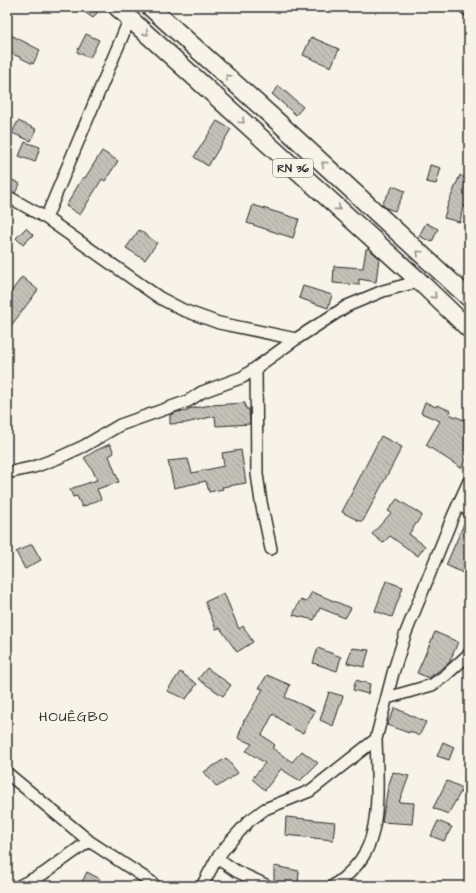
<svg xmlns="http://www.w3.org/2000/svg" width="476" height="893" font-family="'Architects Daughter',sans-serif">
  <defs>
    <pattern id="building-back-hatch" width="6" height="6" patternUnits="userSpaceOnUse"><rect width="6" height="6" fill="#c4c1b9"/><path d="M-1 5l2 2M0 0l6 6M5-1l2 2" fill="none" stroke="#a9a69f"/></pattern>
  </defs>
  <rect width="100%" height="100%" fill="#f7f3e8"/>
  <filter id="ink" filterUnits="userSpaceOnUse"><feTurbulence type="fractalNoise" baseFrequency=".025" numOctaves="2"/><feDisplacementMap in="SourceGraphic" scale="8" xChannelSelector="R" yChannelSelector="G"/><feConvolveMatrix kernelMatrix="1 2 1 2 8 2 1 2 1" color-interpolation-filters="sRGB"/></filter>
  <g filter="url(#ink)">
    <path fill="url(#building-back-hatch)" stroke="#2b2b2b" d="M77 7H92L99 10 93 18Z
      M7 33 40 50 33 64 7 51Z
      M86 34 99 40 90 58 77 52Z
      M311 37 339 49 331 67 303 55Z
      M279 86 303 107 296 115 272 94Z
      M18 121 36 129 31 141 12 133Z
      M217 121 231 129 208 166 194 157Z
      M25 142 40 147 35 162 19 156Z
      M102 151 118 161 105 181 102 179 80 215 66 206 83 177 85 178Z
      M430 165 441 168 436 184 426 182Z
      M460 175 469 181V201L467 208 463 206 460 222 444 218 448 204Z
      M7 177 20 184 15 193 7 189Z
      M393 186 405 191 395 211 386 208 382 204Z
      M253 205 299 219 293 238 247 223Z
      M426 223 438 229 432 242 419 236Z
      M26 228 33 235 23 245 16 238Z
      M139 230 157 243 145 260 126 248Z
      M366 249H369L379 258 376 282 359 279V285L333 283 334 266 363 268Z
      M22 277 38 290 7 331V297Z
      M303 286 332 295 328 308 299 298Z
      M425 402 436 407 437 405 451 411 449 414 469 422V455L461 468 426 445 440 421 421 413Z
      M245 403 246 409H249L250 424 216 426 215 416 186 423 170 424V415L177 412 188 411V409L211 405Z
      M381 436 402 447 363 521H359L342 512Z
      M110 444 114 453 109 456 119 482 97 489 101 499 82 507 77 496 73 497 70 489 97 480 92 469 84 458 95 451Z
      M241 450 246 483 222 487 223 489 209 492 206 481 174 488 168 461 188 459 192 473 224 466 222 453Z
      M397 499 422 515 409 534 425 546 418 556 390 536 383 543 372 534 391 513 388 511Z
      M467 517H469V560L463 573 446 565Z
      M32 544 41 560 25 569 16 552Z
      M386 581 403 587 392 617 375 611Z
      M312 592 351 608 345 618 320 608 314 620 293 615 300 600 306 602Z
      M224 593 239 629 243 626 253 642 237 652 220 628 216 629 205 602Z
      M435 632 458 642 449 663 429 678 417 673Z
      M318 648 341 657 337 671 313 663Z
      M352 648 369 650 364 667 347 663Z
      M207 668 231 685 223 696 198 679Z
      M180 672 197 684 186 699 167 691Z
      M267 675 290 685 285 697 315 711 303 733 294 729 273 714 262 735 275 745 272 748 292 762 302 751 318 763 300 781 281 769 265 790 252 779 265 763 246 751 252 744 238 738 244 720H245L263 689 259 688Z
      M356 680 370 684 368 694 353 690Z
      M329 692 343 696 333 726 320 720Z
      M395 708 426 722 419 736 410 731 409 733 387 725Z
      M443 742 454 747 449 760 437 756Z
      M226 758 238 773 217 787 204 772Z
      M393 772 409 776 399 802 414 803 412 824 382 822 388 787Z
      M447 781 463 788 448 814 433 808Z
      M286 817 335 822 333 840 285 835Z
      M438 821 452 827 444 841 431 836Z
      M274 866 299 871 298 886H289L274 883Z
      M87 872 100 879 96 886H80Z"/>
    <g fill="none" stroke-linecap="round" stroke-linejoin="round">
      <defs>
        <path id="minor" d="M464 7 469 11
          M7 196 46 218 160 298 183 310 219 323 296 339
          M46 218 130 18
          M256 368 257 474 261 502 271 549
          M7 473 34 467 58 458 84 446 120 425 188 401 202 392 243 377 296 339 347 306 383 291 409 284 417 279
          M458 505 469 510
          M387 698 432 685 446 675 469 654
          M7 773 89 841 150 881 155 886
          M217 858 236 871 268 886
          M19 886 43 874 89 841
          M202 886 217 858 229 843 249 821 265 809 310 791 376 739 393 673 405 635 453 516 469 481
          M333 886C346 877 359 865 366 851 381 822 377 772 376 739"/>
        <path id="primary" d="M117 7 417 279 469 329
          M150 7 278 122 469 298"/>
      </defs>
      <use href="#minor" stroke="#2b2b2b" stroke-width="14"/>
      <use href="#primary" stroke="#2b2b2b" stroke-width="20"/>
      <use href="#minor" stroke="#f7f3e8" stroke-width="11"/>
      <use href="#primary" stroke="#f7f3e8" stroke-width="17"/>
    </g>
    <defs><path id="oneway-chevron" d="M-2-3.5L2.5 0L-2 3.5" fill="none" stroke-width="1.6" stroke-linecap="round" stroke-linejoin="round"/></defs>
    <g stroke="#918f8a">
      <use href="#oneway-chevron" transform="translate(146 33) rotate(42)"/>
      <use href="#oneway-chevron" transform="translate(228 77) rotate(-138)"/>
      <use href="#oneway-chevron" transform="translate(242 121) rotate(43)"/>
      <use href="#oneway-chevron" transform="translate(324 164) rotate(-137)"/>
      <use href="#oneway-chevron" transform="translate(338 208) rotate(42)"/>
      <use href="#oneway-chevron" transform="translate(419 253) rotate(-137)"/>
      <use href="#oneway-chevron" transform="translate(434 296) rotate(44)"/>
    </g>
  </g>
  <g text-anchor="middle" stroke-width="3" stroke-linejoin="round" paint-order="stroke">
    <rect fill="#f7f3e8" stroke="#686764" stroke-width="1" x="273" y="159" width="40" height="18" rx="3"/>
    <g font-size="11" font-weight="bold" fill="#2b2b2b">
      <text x="293" y="172">RN 36</text>
    </g>
    <g font-size="14" letter-spacing="1" fill="#2b2b2b" stroke="#f7f3e8">
      <text x="74" y="721">HOUÊGBO</text>
    </g>
  </g>
  <rect width="476" height="893" fill="none" stroke="#f7f3e8" stroke-width="24"/>
  <rect x="12" y="12" width="452" height="869" fill="none" stroke="#2b2b2b" stroke-width="1.5" filter="url(#ink)"/>
</svg>
